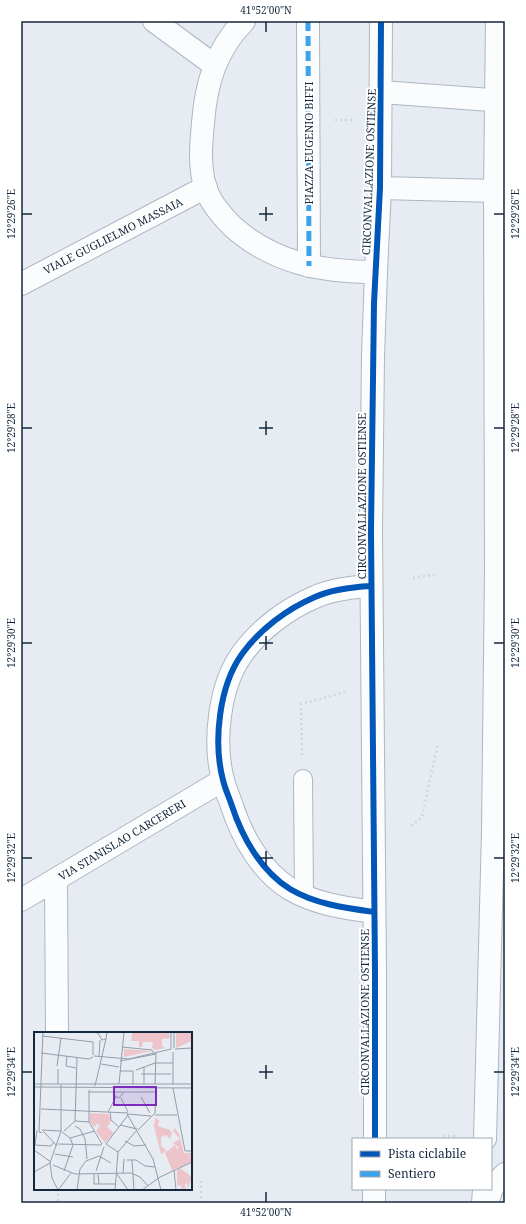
<svg xmlns="http://www.w3.org/2000/svg" width="526" height="1224" font-family="'Noto Serif',serif">
  <rect width="100%" height="100%" fill="#e7ecf3"/>
  <g fill="none" stroke-linecap="round" stroke-linejoin="round">
    <defs>
      <path id="lane" d="M303 779 304 896"/>
      <path id="street" d="M154 21 214 65
        M308 21 309 266
        M381 92 505 101
        M380 188 495 191
        M371 586C353 587 333 589 315 597 287 609 260 629 242 654 219 686 213 742 223 780 225 789 229 797 232 806 242 837 261 871 290 889 315 904 345 908 374 912
        M56 880 57 1033
        M21 900 223 780
        M375 1139V972L371 531 373 356 376 272
        M374 1203V1189
        M487 1203 492 1188 505 1174"/>
      <path id="secondary" d="M244 21C216 50 206 83 203 123 201 144 199 165 205 186 209 201 221 215 232 226 273 263 321 272 376 272L380 188 381 21
        M21 284 206 187
        M485 1139 493 832 496 570 495 191 497 21
        M483 1203 484 1189"/>
    </defs>
    <use href="#lane" stroke="#acb7c4" stroke-width="20"/>
    <use href="#street" stroke="#acb7c4" stroke-width="24"/>
    <use href="#secondary" stroke="#acb7c4" stroke-width="24"/>
    <path stroke="#d3d6da" stroke-width="2.5" stroke-dasharray="2 3" stroke-linecap="butt" d="M335 120H352
      M413 578 437 574
      M302 755 301 704 346 692
      M411 826 422 817 438 743
      M441 1139V1136H458
      M58 1189V1203
      M201 1203V1178"/>
    <use href="#lane" stroke="#fbfcfd" stroke-width="18"/>
    <use href="#street" stroke="#fbfcfd" stroke-width="22"/>
    <use href="#secondary" stroke="#fbfcfd" stroke-width="22"/>
    <path stroke="#3da2ec" stroke-width="5" stroke-dasharray="10 5" stroke-linecap="butt" d="M308 21 309 266"/>
    <defs>
      <path id="cycleway" d="M371 586C353 587 333 589 315 597 287 609 260 629 242 654 219 686 213 742 223 780 225 789 229 797 232 806 242 837 261 871 290 889 315 904 345 908 374 912
        M375 1139V972L371 531 374 303 380 188 381 21"/>
    </defs>
    <use href="#cycleway" stroke="#fff" stroke-width="8"/>
    <use href="#cycleway" stroke="#0057b8" stroke-width="6"/>
  </g>
  <path fill="none" stroke="#14273d" stroke-width="1.5" d="M266 22V32M266 207V221M22 214H32M259 214H273M494 214H504M266 421V435M22 428H32M259 428H273M494 428H504M266 636V650M22 643H32M259 643H273M494 643H504M266 851V865M22 858H32M259 858H273M494 858H504M266 1065V1079M22 1072H32M259 1072H273M494 1072H504M266 1192V1202"/>
  <g text-anchor="middle" stroke-width="4" stroke-linejoin="round" paint-order="stroke">
    <g font-size="11" fill="#14273d" stroke="#fff">
      <text transform="translate(309 143) rotate(-90)" y="4">PIAZZA EUGENIO BIFFI</text>
      <text transform="translate(369 172) rotate(-88)" y="4">CIRCONVALLAZIONE OSTIENSE</text>
      <text transform="translate(113 236) rotate(-27)" y="4">VIALE GUGLIELMO MASSAIA</text>
      <text transform="translate(362 496) rotate(-90)" y="4">CIRCONVALLAZIONE OSTIENSE</text>
      <text transform="translate(122 840) rotate(-31)" y="4">VIA STANISLAO CARCERERI</text>
      <text transform="translate(365 1012) rotate(-90)" y="4">CIRCONVALLAZIONE OSTIENSE</text>
    </g>
  </g>
  <g transform="translate(34 1032)">
    <rect width="158" height="158" fill="#e7ecf3"/>
    <path d="M92 0H135L136 6 128 7V14L131 16 122 18 118 16 119 10H109L108 15H105V9H97L98 1ZM142 0H157L158 9 142 16ZM90 17 117 19 90 25ZM56 81 75 82 77 90 73 95 80 101 71 111 62 99 66 93 63 92 60 95 56 90ZM121 86 125 88 124 94 136 98 138 101 136 107 132 103 127 105V114L133 119 127 122 120 94ZM141 96 145 102 150 121H157L158 130 138 138 131 121 141 113 143 117 145 116 139 111 146 107 139 99ZM146 136 158 145 154 157 153 151 151 152 152 158H148L147 154 143 153V138Z" fill="#eec4cb"/>
    <path fill="none" stroke="#939daa" stroke-width="1" d="M57 0 64 1 68 8 72 7 73 0M137 0V17M8 4 59 10V23M88 15 118 18 120 21M140 16V0M141 17 158 16M139 20V52M7 21 55 27 59 25M33 24 32 34 42 36M60 24 95 27 137 17M65 24 66 8M86 29 122 22M67 32 85 35M23 34 27 6M110 35V52M24 37V52M102 38 121 31H139M86 39H99V52M107 42H137M0 52H158M85 52 90 0M121 52 122 21M61 54 72 7M0 55 158 56M139 56 151 119H158M55 58V90L68 112M55 60H122M80 60 81 64 85 66 90 60M107 65 116 81M87 66 94 80M7 77 94 81M74 80 82 65M76 80 77 88 85 95M121 81 122 59M93 82 119 127 127 158M93 82 117 84M121 83H143M41 89 55 90M86 93 103 97M41 94 46 97 51 107 53 127M8 98 27 99M104 98 121 81M9 99 23 114M30 99 41 89 43 26M28 100 36 106 39 113 30 139M8 101 5 100 9 0M36 106 61 99M91 109 100 114 112 113M24 112 68 113M72 112 94 83M72 112 84 120M1 113 17 114 20 110M1 113 3 98M0 118 17 130M21 122 39 125M93 128H102L111 134 121 135M98 128 100 158M19 133 41 142 97 141 106 145 114 154M140 138 142 158M62 139 70 115M0 140 16 131M89 141 90 127M60 142V152H65L64 142M83 142 94 158M65 152H82M25 157 37 141M24 158 18 146 16 131 27 99V53M43 158 46 137 52 129 65 124 77 131M81 158 84 120 103 98M108 158 126 145 158 130"/>
    <path fill="#7b2cbf" fill-opacity="0.15" stroke="#7b2cbf" stroke-width="2" d="M80 55H122V73H80Z"/>
    <rect width="158" height="158" fill="none" stroke="#14273d" stroke-width="2"/>
  </g>
  <rect width="526" height="1224" fill="none" stroke="#ffffff" stroke-width="44"/>
  <rect x="352" y="1138" width="140" height="52" fill="#ffffff" stroke="#a1a9b1"/>
  <rect x="360" y="1151" width="20" height="6" fill="#0057b8" stroke="#a1a9b1"/>
  <text x="388" y="1158" font-size="12" fill="#14273d">Pista ciclabile</text>
  <rect x="360" y="1171" width="20" height="6" fill="#3da2ec" stroke="#a1a9b1"/>
  <text x="388" y="1178" font-size="12" fill="#14273d">Sentiero</text>
  <rect x="22" y="22" width="482" height="1180" fill="none" stroke="#14273d" stroke-width="1.5"/>
  <g font-size="10" text-anchor="middle" fill="#14273d">
    <text x="266" y="14">41°52'00"N</text>
    <text transform="translate(515 214) rotate(-90)" y="4">12°29'26"E</text>
    <text transform="translate(11 214) rotate(-90)" y="4">12°29'26"E</text>
    <text transform="translate(515 428) rotate(-90)" y="4">12°29'28"E</text>
    <text transform="translate(11 428) rotate(-90)" y="4">12°29'28"E</text>
    <text transform="translate(11 643) rotate(-90)" y="4">12°29'30"E</text>
    <text transform="translate(515 643) rotate(-90)" y="4">12°29'30"E</text>
    <text transform="translate(11 858) rotate(-90)" y="4">12°29'32"E</text>
    <text transform="translate(515 858) rotate(-90)" y="4">12°29'32"E</text>
    <text transform="translate(11 1072) rotate(-90)" y="4">12°29'34"E</text>
    <text transform="translate(515 1072) rotate(-90)" y="4">12°29'34"E</text>
    <text x="266" y="1216">41°52'00"N</text>
  </g>
</svg>
